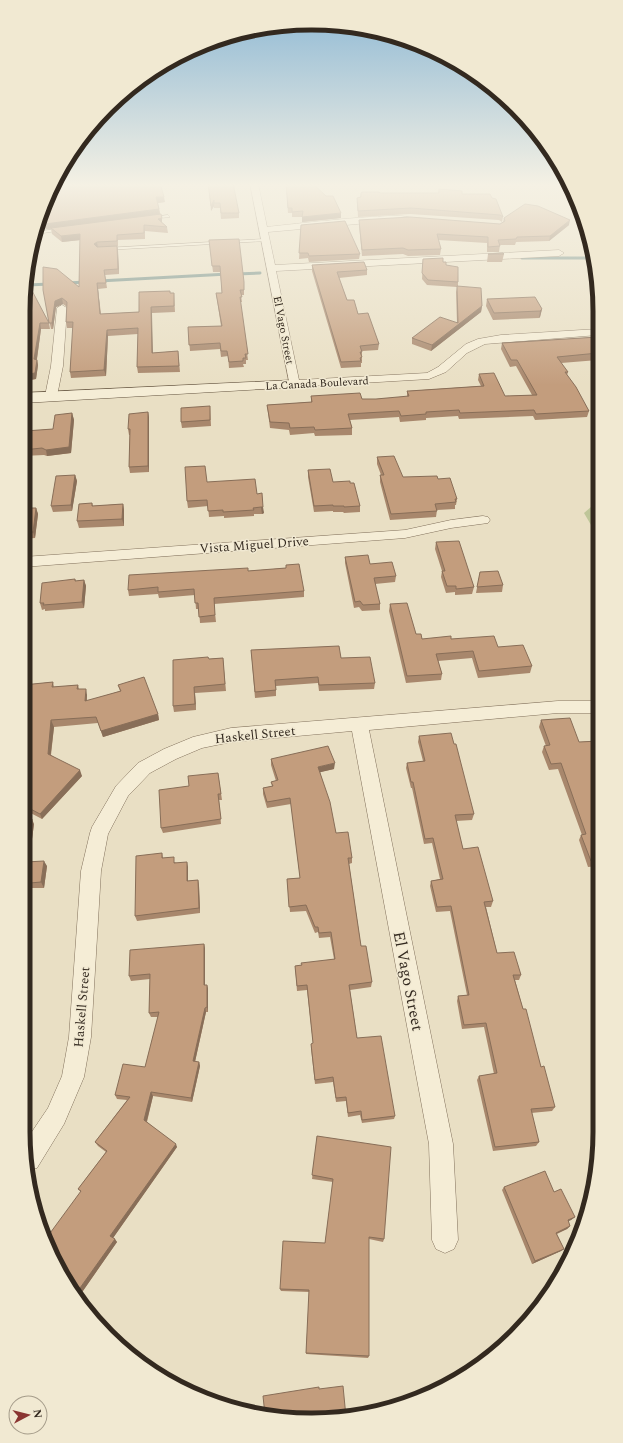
<svg xmlns="http://www.w3.org/2000/svg" width="623" height="1443" font-family="Spectral,serif">
  <rect width="100%" height="100%" fill="#e9dfc4"/>
  <path fill="#bfc699" d="M598 501V537L584 513Z"/>
  <g fill="none" stroke-linecap="round" stroke-linejoin="round">
    <path stroke="#6d8a83" stroke-width="3" d="M522 258H593
      M236 274 260 273
      M99 281 228 274
      M67 283 86 282
      M27 285 50 284"/>
    <defs>
      <path id="lane" d="M168 215 170 217 151 219 149 218Z
        M62 228 64 229V230L36 234V232Z
        M264 239H266V241L106 250 104 249 106 248Z"/>
      <path id="street" d="M250 183H258L267 227C286 225 403 211 410 218L406 221 379 222 268 232 275 265 559 250 564 253 559 256 276 271 299 380 427 373 438 367 466 344 478 339 501 335 598 329V335L485 344 467 353 446 372 429 379 294 387 290 386Z
        M62 305 67 308 63 366 57 396 55 398H47L45 396 51 366 57 308Z
        M483 516 488 517 490 520 488 523 451 528 405 538 23 567V557L405 530 451 520Z
        M558 701H599V713H558L369 730 453 1144 458 1240 454 1249 445 1253 436 1249 432 1240 429 1144 352 731 231 742 202 748 176 759 150 773 128 796 108 834 101 871 91 1037 84 1077 64 1124 37 1168 29 1170 25 1142 48 1108 62 1076 69 1037 81 871 90 833 92 827 116 786 138 763 164 749 193 737 231 728Z"/>
      <path id="secondary" d="M294 380 299 381 301 384 299 387 23 403V393Z"/>
    </defs>
    <use href="#lane" stroke="#82715c" stroke-width="1"/>
    <use href="#street" stroke="#82715c" stroke-width="1"/>
    <use href="#secondary" stroke="#63533f" stroke-width="1"/>
    <use href="#lane" fill="#f5edd6" fill-rule="evenodd"/>
    <use href="#street" fill="#f5edd6" fill-rule="evenodd"/>
    <use href="#secondary" fill="#f5edd6" fill-rule="evenodd"/>
  </g>
  <path fill="#a8876c" d="M54 183 165 202 158 203 162 223 167 227 168 233 145 231V239L118 240V246H117L118 251 119 274 105 275 107 288 98 289 101 314 139 312 170 293H174L175 312 152 313V353L178 351 180 372 138 373 137 367 138 334 108 336 106 376 71 378 70 372 73 328H67L66 322 67 307 63 304 56 307 53 329H51L43 290 79 287 80 240 62 242 52 234 51 229H46L38 222V219Z
    M208 183 223 184 239 213V218L221 219 220 208H214V206L211 211Z
    M286 183H312L341 218 302 222V217H292V213H288Z
    M439 189 462 194 492 198 503 217 502 222 499 220 410 214 358 217 357 198 360 197 361 193H438Z
    M504 218 569 225 549 241 516 242 515 245H500L499 252H487V243L438 240 441 249 440 255 408 256 403 254 362 256 359 225V220L500 224 503 222Z
    M301 225 360 254 359 259 309 262 308 258 299 259Z
    M209 240 244 282V295H241L242 302H240L248 360H246V364H243L244 367 229 368 228 356 221 357 220 349 190 351 188 327 221 326 216 293H222L220 272H213Z
    M488 254H504L502 262H487Z
    M423 259 443 262 458 282V286L482 306 481 312 431 351 412 344V338L457 323 456 292 457 287 427 285 422 279Z
    M312 265 367 270V275L339 278 347 300 358 314 379 344 378 350 362 351V363H361V367L341 368 312 271Z
    M487 299 542 309 540 317 539 318 493 320 486 306Z
    M23 311 49 323 50 329H41L37 359 38 365 36 379 23 381V335L24 330 23 326Z
    M598 337V360L561 363 568 372 567 375 589 411 587 417 535 420 533 416 459 419 458 416 426 418V420L400 422 399 417 350 420 352 428V435L315 436 314 433 290 435 289 430 270 428 267 405 311 402V396L362 399H376L407 397V391L481 386 478 380 479 374 505 396 532 395 516 366 510 367 501 349 502 343Z
    M210 406 211 426 182 428 181 422Z
    M148 412 149 418V472L130 473 129 467 130 435H129L128 429Z
    M72 413 74 420 71 453 47 456 44 455 23 456V418L29 424 28 431 53 429Z
    M377 457 403 477 438 479 457 499 456 505H455V509L437 510 436 517 390 520 380 482V475H381L377 464Z
    M308 470 333 482 360 506V512L344 513 343 512H333V511L314 512 308 477Z
    M75 475 77 481 72 511 53 512 51 506Z
    M207 482 257 494 264 513 262 514H254V516L224 518V516L209 517 208 506 188 508 187 501Z
    M92 503 93 506 123 504 124 510V526L79 528 77 521Z
    M23 508H36L38 514 35 538 23 539Z
    M436 542 474 587 472 594 455 595V592L446 593 441 577 442 571 435 549Z
    M345 557 370 564 396 576 395 582 375 584 380 604V610L362 611 359 607 354 608 345 563Z
    M286 565 304 591V597L214 604 216 622 200 623 199 609H196L195 595 159 598 158 594 129 596 128 590 248 571 286 568Z
    M480 572 503 585 502 592 476 593Z
    M75 579 76 581 84 580 86 586 84 608 45 611V609L42 610 40 603Z
    M390 604 416 634 422 639H451L498 647 532 666 530 673 478 678 472 658 438 661 442 674 441 680 406 683 389 611Z
    M251 650 341 658 375 683 374 689 319 691 318 683 276 686V696L255 698Z
    M223 658 226 691 195 693 196 710 174 712 173 706 209 659Z
    M53 682 54 687 78 685 79 689 87 695V701L120 691 118 685 158 714 159 720 103 737 98 723 54 727 51 755 82 776 42 819 23 809V781L26 778 23 777V755L25 754 29 718H23V685Z
    M541 720 579 742 599 741V866L588 867 579 840 581 835H582L558 769 549 770 542 752 544 746H546L539 727Z
    M419 736 474 814 472 820 456 821 463 849 493 901 491 907H486L497 953 521 975 519 980H515L523 1009 541 1067 555 1107 552 1111 531 1113 539 1142 536 1146 493 1151 477 1080 479 1076 494 1074 484 1027 462 1029 457 1001 458 996 467 995 450 911 436 912 430 886 431 881 440 879 432 843 424 844 412 788H411L406 768 407 763 423 761 418 742Z
    M271 759 334 769 320 772 336 833 352 858V863L349 864 361 946 372 982 371 987 350 990 357 1038 395 1116 394 1119 362 1123 360 1115 348 1117 346 1101 336 1102 333 1082 315 1084 311 1048V1044L313 1043 307 990 297 991 295 966 334 959 330 937 319 938 318 932 315 933 306 911 290 912 287 879 300 878 291 804 267 808 263 794V788L272 786 271 782 276 781 271 765Z
    M218 773 222 800H219L221 824 163 833 161 828 189 786Z
    M23 819 34 824 29 862 47 866 44 888H32L28 930 30 932 26 961 23 962Z
    M162 853 163 858 188 867V881L198 880 199 886 200 913 137 921 135 916Z
    M204 944 205 949V985H207L208 989V1012H206L195 1062H199L200 1066 192 1102 153 1096 147 1122 177 1147 113 1238 117 1242 78 1298 81 1192 78 1189 106 1152 98 1146 95 1142 127 1100 117 1099 115 1095 145 1067 158 1017H151L149 1013 150 979 131 981 129 976Z
    M23 1004 32 1008 29 1037H23Z
    M317 1136 384 1239 383 1242 369 1239V1356L368 1358 306 1354 309 1292 281 1291 280 1289 325 1243 333 1182 312 1179Z
    M504 1187 554 1192 575 1217 571 1220 568 1221 570 1226 567 1229 557 1234 564 1249 561 1251 532 1264 502 1190Z"/>
  <path fill="#886e58" d="M156 197H164L165 202 157 203Z
    M214 200V206L211 211V206Z
    M159 209 160 215 46 229 45 224Z
    M341 213V218L302 222V217Z
    M162 218V224L158 219Z
    M570 220 569 225 549 241 550 236Z
    M80 234 81 240 62 242 61 236Z
    M97 242 98 248 94 244Z
    M117 246 118 251 119 274 118 269Z
    M97 283 98 289 101 320 100 314Z
    M62 298 63 304 56 307 53 329 52 323 55 301Z
    M482 306 481 312 431 351 432 345Z
    M151 307 152 313 153 359 152 353Z
    M542 309 540 317 539 318 540 311Z
    M40 323 41 329 36 365 34 359Z
    M107 330 108 336 106 376 104 370Z
    M37 360 38 365 36 379 23 381V375Z
    M148 412 149 418V472L148 466Z
    M72 413 74 420 71 453 47 456 46 450Z
    M27 418 29 424 27 437 25 431Z
    M75 475 77 481 72 511 71 505Z
    M123 504 124 510V526L122 519Z
    M261 507H263L264 513 262 514Z
    M36 508 38 514 35 538 33 532Z
    M84 580 86 586 84 608 82 602Z
    M194 687 195 693 196 710 195 704Z
    M86 689 87 695 86 708 85 701Z
    M158 714 159 720 103 737 101 731Z
    M51 720 54 727 50 760 48 754Z
    M335 763 334 769 317 773 318 767Z
    M80 770 82 776 42 819 40 814Z
    M32 819 34 824 28 868 26 862Z
    M44 861 47 866 44 888 41 882Z
    M187 862 188 867V887L187 881Z
    M198 880 199 886 200 913 199 908Z
    M30 883 32 888 28 930 30 932 26 961 23 956Z
    M204 944 205 949V990L204 985Z
    M207 985 208 989V1012L207 1007Z
    M29 1003 32 1008 29 1037 26 1032Z
    M205 1008 206 1012 194 1066 193 1061Z
    M199 1062 200 1066 192 1102 191 1098Z
    M151 1092 153 1096 146 1124 144 1120Z
    M176 1144 177 1147 113 1238 110 1236Z
    M575 1217 571 1220 564 1223 568 1220Z
    M570 1226 567 1229 553 1235 556 1233Z
    M115 1239 117 1242 78 1298 75 1295Z
    M564 1249 561 1251 532 1264 535 1261Z"/>
  <path fill="#c39d7d" stroke="#886e58" d="M54 183H160L164 197H156L159 209 45 224 38 219Z
    M208 183H220V184L233 183 239 213H221L220 203H214V200L211 206Z
    M286 183H312L326 196H333L341 213 302 217 303 211 292 212V208H288Z
    M439 189 462 191V194H490L492 198 496 199 503 217 500 215 411 208 358 211 357 198 361 197V193L362 192H379L380 193H439Z
    M525 204 538 206 570 220 550 236 517 237 516 239 498 240 500 246 488 247V237L437 234 441 249 408 250 403 248 362 250 359 220 410 217 500 224 505 221 504 218Z
    M161 214 162 218 158 219 167 227 144 225V233L117 235V241L97 242 94 244 97 247 117 246 118 269 104 270 106 283H97L100 314 139 312V292L170 291V293H174V306L151 307 152 353 178 351 179 366 137 367 138 328 107 330 104 370 70 372 73 322H66L67 302 62 298 55 301 52 323H49L43 290V267L57 269 79 287 80 234 61 236 51 228Z
    M345 221 360 254 309 256 308 253H299L301 225Z
    M239 239 244 282V290H240L242 297H240L248 354H245L246 358H243V361L229 362 227 351H221L220 343 189 345 188 327 222 326 216 293H222L220 266H212L209 240Z
    M503 253 504 254H488Z
    M443 258V262H446V265L458 267V282L428 280 422 273 423 259Z
    M364 262 367 270 337 272 347 300H354L358 314 368 313 379 344 360 346 362 352H360L362 357 360 358 361 361 341 362 312 265Z
    M28 283 49 323H40L34 359 37 360 35 373 23 375V335L25 325H23L24 317H23V311Z
    M457 286 481 288 482 306 432 345 412 338 440 317 458 323Z
    M535 297 542 309 540 311 494 313 487 299Z
    M598 337V353L557 357 568 372H565L576 387 589 411 536 414 534 410 460 413 459 410 426 412V414L401 416 399 411 348 414 352 428 315 430 314 427 290 428 289 423 270 422 267 405 312 402 311 396 360 393 362 399H376L409 396 407 391H409L484 386 479 374 494 373 505 396 537 395 517 360H511L502 343Z
    M210 406V420L181 422V408Z
    M148 412V466L129 467 130 429H128L129 414Z
    M72 413 69 447 46 450 42 448 23 450V418H27L25 431 53 429 55 415Z
    M394 456 403 477 437 476 438 479 450 478 457 499H455L456 502 435 504 437 511 391 514 380 475H384L377 457Z
    M205 466 207 482 255 479 257 494 262 493 263 507H261L253 508 254 510 223 512V510L208 511 207 500 187 501 185 467Z
    M330 469 333 482 350 481V483H354L360 506 344 507V506H333V505L314 506 308 470Z
    M75 475 71 505 51 506 56 476Z
    M92 503V506L123 504 122 519 77 521 79 504Z
    M23 508H36L33 532 23 533Z
    M459 541 474 587 456 589V586H447L442 571H445L436 542Z
    M368 555 370 564 392 562 396 576 374 578 380 604 363 605 360 601 355 602 345 557Z
    M299 564 304 591 214 598 215 615 199 617 198 603H195L194 589 158 592V587L128 590 129 575 248 568V571L286 568V565Z
    M498 571 503 585 477 587 480 572Z
    M75 579V581L84 580 82 602 43 605 44 603H40L42 583Z
    M407 603 416 634H421L422 639 451 636V639L494 636 498 647 523 645 532 666 479 671 473 651 436 654 442 674 407 676 390 604Z
    M339 646 341 658 370 657 375 683 319 685 318 677 275 680 276 690 255 692 251 650Z
    M208 657 209 659 223 658 225 684 194 687 195 704 173 706V660Z
    M144 677 158 714 101 731 96 717 51 720 48 754 80 770 40 814 23 805V781L29 775 23 772V755L25 754 30 711 23 712V685L53 682 52 687 78 685 77 689H86L85 701 121 691 118 685Z
    M570 718 579 742 599 741V861H591L581 835 586 834 561 763 551 764 544 746 550 745 541 720Z
    M451 733 454 744H456L474 814 455 815 463 849 478 847 493 901 484 902 497 953 514 952 521 975H513L523 1009H526L541 1067 544 1066 555 1107 531 1109 539 1142 495 1147 479 1076 497 1073 486 1023 464 1025 458 996 469 995 451 906 437 907 431 881 443 879 433 838 425 839 413 782H411L407 763 425 761 419 736Z
    M328 746 335 763 318 767 330 802 336 833 348 832 352 858H348L361 946H366L372 982 349 985 357 1038 381 1036 395 1116 362 1120 361 1111 348 1113 346 1097 336 1098 333 1077 315 1080 311 1044 313 1043 307 985 297 986 295 966 302 965 301 963 335 959 331 932 319 933 318 927H315L306 905 289 907 287 879 300 878 290 798 267 802 263 788 273 786 271 782 278 780 271 759Z
    M218 773 221 794H218L221 819 161 828 159 790 189 786 188 776Z
    M23 819H32L26 862 44 861 41 882 30 883 25 927H27L23 956Z
    M162 853V858L174 857V863L187 862V881L198 880 199 908 135 916 136 856Z
    M204 944V985H207V1007L205 1008 193 1061 199 1062 191 1098 151 1092 144 1120 176 1144 110 1236 115 1239 75 1295 62 1276 45 1240 81 1191 78 1189 107 1151 95 1142 130 1097 115 1095 123 1064 145 1067 159 1012 149 1013 150 974 129 976 130 950Z
    M29 1003 26 1032H23V1004Z
    M317 1136 391 1147 384 1239 369 1237V1356L306 1353 309 1290 280 1289 283 1241 325 1243 333 1179 312 1175Z
    M545 1171 554 1192 561 1189 575 1217 568 1220 570 1226 556 1233 564 1249 535 1261 504 1187Z
    M343 1386 346 1417 311 1420 265 1415 263 1396 319 1387V1389Z"/>
  <linearGradient id="sky" x2="0" y2="1"><stop stop-color="#8db8d4"/><stop offset="0.48" stop-color="#f5f1e4"/><stop offset="1" stop-color="#f5f1e4" stop-opacity="0"/></linearGradient>
  <rect width="623" height="385" fill="url(#sky)"/>
  <g text-anchor="middle" stroke-width="3" stroke-linejoin="round" paint-order="stroke">
    <g font-size="11" fill="#33291f" stroke="#f1e9d2">
      <text transform="translate(284 330) rotate(79)" y="4">El Vago Street</text>
      <text transform="translate(317 383) rotate(-3)" y="4">La Canada Boulevard</text>
    </g>
    <g font-size="13" fill="#33291f" stroke="#f1e9d2">
      <text transform="translate(254 544) rotate(-4)" y="5">Vista Miguel Drive</text>
      <text transform="translate(255 734) rotate(-6)" y="5">Haskell Street</text>
      <text transform="translate(81 1007) rotate(-85)" y="5">Haskell Street</text>
    </g>
    <g font-size="16" fill="#33291f" stroke="#f1e9d2">
      <text transform="translate(409 981) rotate(79)" y="6">El Vago Street</text>
    </g>
  </g>
  <path d="M0 0H623V1443H0ZM311 30H312A281 281 0 0 1 593 311V1132A281 281 0 0 1 312 1413H311A281 281 0 0 1 30 1132V311A281 281 0 0 1 311 30Z" fill="#f1e9d2" fill-rule="evenodd"/>
  <path fill="none" stroke="#33291f" stroke-width="5" d="M311 30H312A281 281 0 0 1 593 311V1132A281 281 0 0 1 312 1413H311A281 281 0 0 1 30 1132V311A281 281 0 0 1 311 30Z"/>
  <g transform="translate(28 1415) rotate(83)"><circle r="19" fill="#f1e9d2" stroke="#a59c8a"/>
  <path d="M0-3L7 15L0 10L-7 15Z" fill="#8a3532"/>
  <text y="-6" font-size="11" font-weight="bold" text-anchor="middle" fill="#33291f">N</text>
  </g>
</svg>
